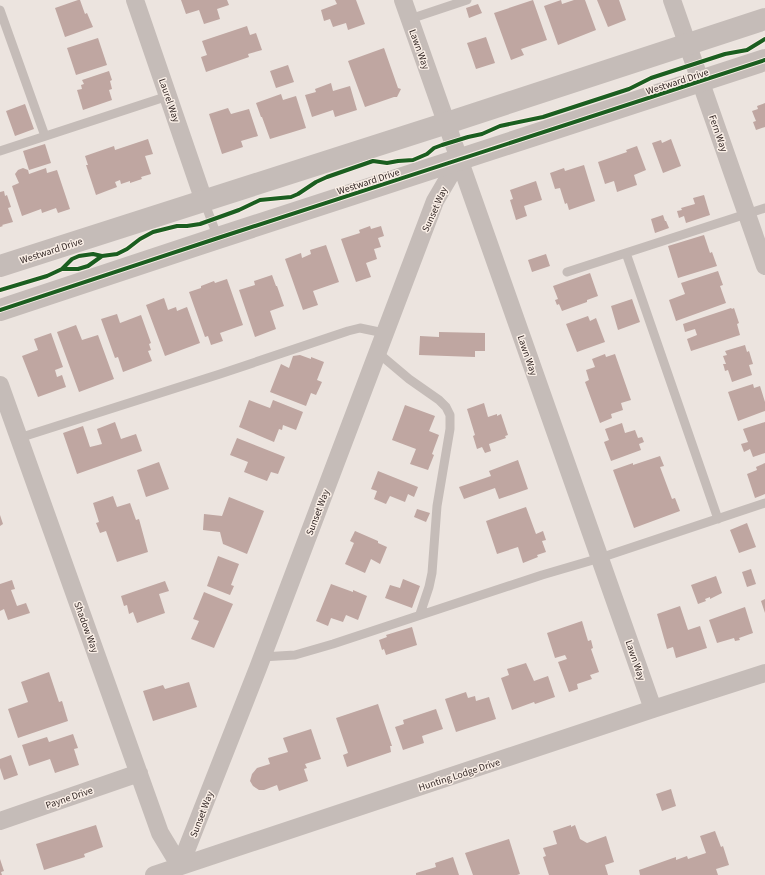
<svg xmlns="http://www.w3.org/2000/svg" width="765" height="875" font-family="'Source Sans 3',sans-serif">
  <rect width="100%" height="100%" fill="#ece4df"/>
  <path fill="#bfa6a1" d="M78 0H80L85 14 87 13 93 27 65 37 55 8Z
    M181 0H227L229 5 217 9 220 19 204 24 199 10 186 14Z
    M335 0H356L365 24 348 30 346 23 333 27 330 19 324 21 321 10 337 4Z
    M533 0 547 40 521 49 524 55 511 60 494 13Z
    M561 0 562 4 574 0H585L596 30 558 45 544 6Z
    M597 0H619L626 20 608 27Z
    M478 4 482 13 469 18 466 8Z
    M247 26 250 35 256 33 262 50 248 54 249 57 206 72 201 57 207 55 202 41Z
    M486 37 495 63 476 69 467 43Z
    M98 38 107 65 76 75 67 48Z
    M384 48 398 88 401 89 397 97H394L365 107 348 61Z
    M288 65 294 82 276 88 270 71Z
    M109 71 112 80 110 81 112 89 109 90 112 100 83 110 77 90 82 89 81 85 84 84 82 80Z
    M331 83 333 91 350 86 357 110 335 117 333 110 312 117 305 95 316 92 315 89Z
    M281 94 283 100 296 96 306 128 270 139 262 117H261L256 103Z
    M765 103V127L756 130 753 122 756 121 752 111 758 109 757 106Z
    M25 104 34 129 15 136 6 111Z
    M228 108 231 114 249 109 258 136 241 141 243 147 222 154 209 114Z
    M148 139 153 154 145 156 151 174 141 177 142 179 130 183V181L121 184 120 180 115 182 117 187 96 195 86 165H88L85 156 114 146 115 150Z
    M671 139 681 166 663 173 652 143 661 140 662 143Z
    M45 144 51 163 29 170 23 151Z
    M637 146 646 170 634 175 637 185 617 192 614 181 605 184 598 162 627 152 626 150Z
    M584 165 595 201 569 210 567 203 565 204 560 188 555 189 550 173 564 168 565 171Z
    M23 168 28 170 29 174 46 168 47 173 57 170 70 209 58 213 56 208 42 213 41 209 22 216 12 186 19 183 15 174 18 170Z
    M536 181 542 200 524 206 527 216 516 220 510 200 513 199 510 190Z
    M4 191 5 196 7 195 11 207 8 208 13 222 2 225 3 226 0 227V192Z
    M704 195 710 215 686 223 684 216 679 218 677 211 682 210 681 208 695 204 693 198Z
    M663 215 665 221H666L669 228 655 233 651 219Z
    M370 226 371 229 381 226 384 236 378 238 381 247 374 249 377 259 366 263 371 277 356 282 341 239 360 233 359 230Z
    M704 235 710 253 712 252 717 266 678 278 668 246Z
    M326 245 339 282 313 291 318 305 303 310 285 259 301 253 302 258 311 254 310 250Z
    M546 254 550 266 532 272 528 260Z
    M718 271 723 285 720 286 726 303 676 321 669 300 685 294 681 283Z
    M590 273 598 296 587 300V302L562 311 559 304 557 305 555 300 558 299 553 286Z
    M272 275 276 286H277L284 306 270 311 276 329 255 337 239 290 255 285 254 281Z
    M227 279 243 325 220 333 223 341 211 345 208 336 205 337 189 292 201 288V286L214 281 215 283Z
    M164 298 168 310 176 307 177 311 187 307 200 343 165 356 146 305Z
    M632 299 640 322 618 330 611 306Z
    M731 308 732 309 734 308 739 323 737 324 740 335 691 351 687 339 697 335 695 329 685 332 683 324Z
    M117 314 120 323 141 315 151 343 149 344 151 350 148 351 152 361 123 372 118 357 115 358 101 319Z
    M588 316 590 321 596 318 605 342 577 352 566 324Z
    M76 325 82 340 98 335 114 379 79 392 57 332Z
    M439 332 485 333V351H475V357L419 355 420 336 439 337Z
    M51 333 63 367 55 370 57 377 62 375 66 387 38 397 22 356 38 350 34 339Z
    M745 345 747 352 749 351 753 364 749 365 752 375 732 382 728 370 725 371 724 367 723 364H726L723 356 727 355 725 351Z
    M605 354 606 357 615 354 631 400 621 403 623 410 611 414 612 418 600 423 585 382 589 380 586 370 595 367 592 359Z
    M300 355 311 359V357L324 362 317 380 322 382 316 395 311 393 306 406 270 392 281 364 289 368 293 356Z
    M753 384 754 388 760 386 765 402V411L738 421 728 392Z
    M249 400 270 408 273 400 303 412 296 430 283 425 282 430 279 429 274 442 239 427Z
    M484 403 488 417 497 414V416L501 414 508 435 505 436 506 438 489 444 491 451 485 453 482 447 477 449 473 436 475 435 467 409Z
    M405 405 435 416 429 431 439 435 432 454 434 455 428 470 410 464 416 449 392 440Z
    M115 422 121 439 136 434 142 451 77 474 63 433 83 426 90 447 102 444 97 429Z
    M765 422V453L753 457 750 449 744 452 741 444 748 442 743 429Z
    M622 423 625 433 635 430 638 438 642 437 644 442 639 444 641 450 611 461 604 442 609 440 605 429Z
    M237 438 285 457 278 474 271 472 267 481 244 472 248 462 230 455Z
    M660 456 664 466 660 467 672 499 675 498 680 511 634 528 613 470 633 463V465Z
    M518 460 528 489 499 499 495 488 464 499 459 487 491 476 489 471Z
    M159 462 169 489 146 497 137 470Z
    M765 463V494L755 498 747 474 757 470 756 467Z
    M378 471 418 487 414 497 408 494 405 502 390 496 386 504 374 499 377 491 371 489Z
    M113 496 117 507 130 503 136 520 139 519 148 552 117 562 106 531 100 533 96 523 99 522 93 503Z
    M229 497 264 511 247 554 223 544 220 532 203 530 204 514 222 516Z
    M526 507 536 534 543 531 546 540 542 541 546 552 537 555 538 557 523 563 518 547 497 554 486 521Z
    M417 509 430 513 426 522 414 517Z
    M0 515 3 524 0 526Z
    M747 523 756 547 739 553 730 530Z
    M355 531 378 541V543L387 547 380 564 371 559 365 573 345 564 354 543 350 541Z
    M218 556 239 564 231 585 234 586 230 595 207 586Z
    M751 569 756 584 747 587 742 572Z
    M716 576 722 593 710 599V597L705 599 706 601 698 604 691 585Z
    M403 579 420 586 412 608 385 598 390 585 400 588Z
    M12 580 15 589 11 590 17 606 26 603 30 613 8 620 4 609 0 611V584Z
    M165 581 169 591 159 594 165 613 137 623 133 612 129 614 127 605 124 606 121 596Z
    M331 584 353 592V590L367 596 358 620 346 615 343 622 331 618 328 626 316 621Z
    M204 592 233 604 214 648 191 639 199 621 193 619Z
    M765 599V613L761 601Z
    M680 606 688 630 700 626 707 648 676 658 673 647 667 649 657 614Z
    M745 607 753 633 739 638 740 640 735 641 734 638 717 643 709 620Z
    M582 621 588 641 591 640 593 648 591 649 599 672 590 675 592 679 577 684 578 689 569 692 558 662 567 659 565 655 555 658 547 633Z
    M412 627 417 645 386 655 384 649 382 650 379 640 387 637 386 635Z
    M526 663 534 681 548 676 555 697 535 704 534 702 512 710 501 678 509 675 507 669Z
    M49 672 59 702 62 701 68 721 18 738 8 709 28 702 21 682Z
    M189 682 197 707 153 721 143 691 163 685 165 689Z
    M466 692 468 698 475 696 476 701 489 697 496 719 456 732 445 699Z
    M378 704 392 746H390L391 752 347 767 343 755 348 753 336 718Z
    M436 709 443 729 422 736 424 743 403 750 395 727 404 724 403 720Z
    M311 729 321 759 305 764 307 768 304 769 308 781 279 791 277 785 264 790H259L253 786 250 781 252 774 257 768 270 764 268 758 288 752 283 738Z
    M73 734 78 748 74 749 79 765 55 773 50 759 29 766 22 745 47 737 49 742Z
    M11 755 18 775 4 780 0 768V759Z
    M671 789 676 806 662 811 656 794Z
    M96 825 103 847 84 854 85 857 44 870 36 844Z
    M571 825V827L575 825 580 839 587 843 606 836 614 862 605 865 608 875H549L543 857 546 856 543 848 557 844 553 831Z
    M715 831 721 847 723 846 729 865 716 869 718 875H640L639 870 676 857V860L687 856 688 859 706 853 700 836Z
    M509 839 520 874 517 875H473L465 853Z
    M453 857 459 875H416V873L436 867 435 863Z
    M0 859 4 871 1 872 2 875H0Z"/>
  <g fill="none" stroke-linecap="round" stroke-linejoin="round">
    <path stroke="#c5bcb8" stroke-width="9" d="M0 10 45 136
      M410 19 467 0
      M0 151 168 96
      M204 201 218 238
      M626 253 718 519
      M567 272 765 208
      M377 352 409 379 439 400 446 407 450 415V429L437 506 432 573 429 587 420 614
      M19 438 220 374 348 331 360 328 384 333
      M262 657 295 655 333 644 542 575 600 558 765 503"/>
    <path stroke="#c5bcb8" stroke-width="18" d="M135 0 204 201
      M403 0 653 709
      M672 0 765 266
      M0 385 160 833 180 866
      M0 821 139 773
      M180 866 258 668 435 201 459 160
      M154 875 653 709 765 673"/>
    <path stroke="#c5bcb8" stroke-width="22" d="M0 266 447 123 765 19
      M0 310 218 238 765 60"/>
    <defs>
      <path id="cycleway" d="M62 269 72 259 79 256 93 254 102 256 117 254 127 249 140 239 153 232 177 226H187L200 224 239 210 260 200 291 197 298 194 316 182 327 177 373 161 387 163 398 161 413 160 427 154 434 148 442 145 468 137 482 134 500 126 543 117 629 89 651 78 725 54 747 50 765 39
        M0 290 47 276 62 269H78L88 266 102 256
        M0 310 218 238 765 60"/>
    </defs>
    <use href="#cycleway" stroke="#f9eee6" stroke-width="6"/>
    <use href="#cycleway" stroke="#1b5e20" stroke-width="4"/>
  </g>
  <g text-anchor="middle" stroke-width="3" stroke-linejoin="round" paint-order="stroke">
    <g font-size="10" fill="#352927" stroke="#f9eee6">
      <text transform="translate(420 49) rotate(70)" y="4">Lawn Way</text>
      <text transform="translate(677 81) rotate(-18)" y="4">Westward Drive</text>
      <text transform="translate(170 100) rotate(71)" y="4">Laurel Way</text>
      <text transform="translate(719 133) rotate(71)" y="4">Fern Way</text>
      <text transform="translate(368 181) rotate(-18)" y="4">Westward Drive</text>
      <text transform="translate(434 209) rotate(-66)" y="4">Sunset Way</text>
      <text transform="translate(51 250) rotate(-18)" y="4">Westward Drive</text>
      <text transform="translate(528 355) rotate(71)" y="4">Lawn Way</text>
      <text transform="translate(317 512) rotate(-69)" y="4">Sunset Way</text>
      <text transform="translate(87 627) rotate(70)" y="4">Shadow Way</text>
      <text transform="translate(636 660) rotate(71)" y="4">Lawn Way</text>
      <text transform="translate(459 774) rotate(-18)" y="4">Hunting Lodge Drive</text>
      <text transform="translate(69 797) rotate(-19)" y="4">Payne Drive</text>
      <text transform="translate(201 814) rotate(-69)" y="4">Sunset Way</text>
    </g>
  </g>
</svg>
